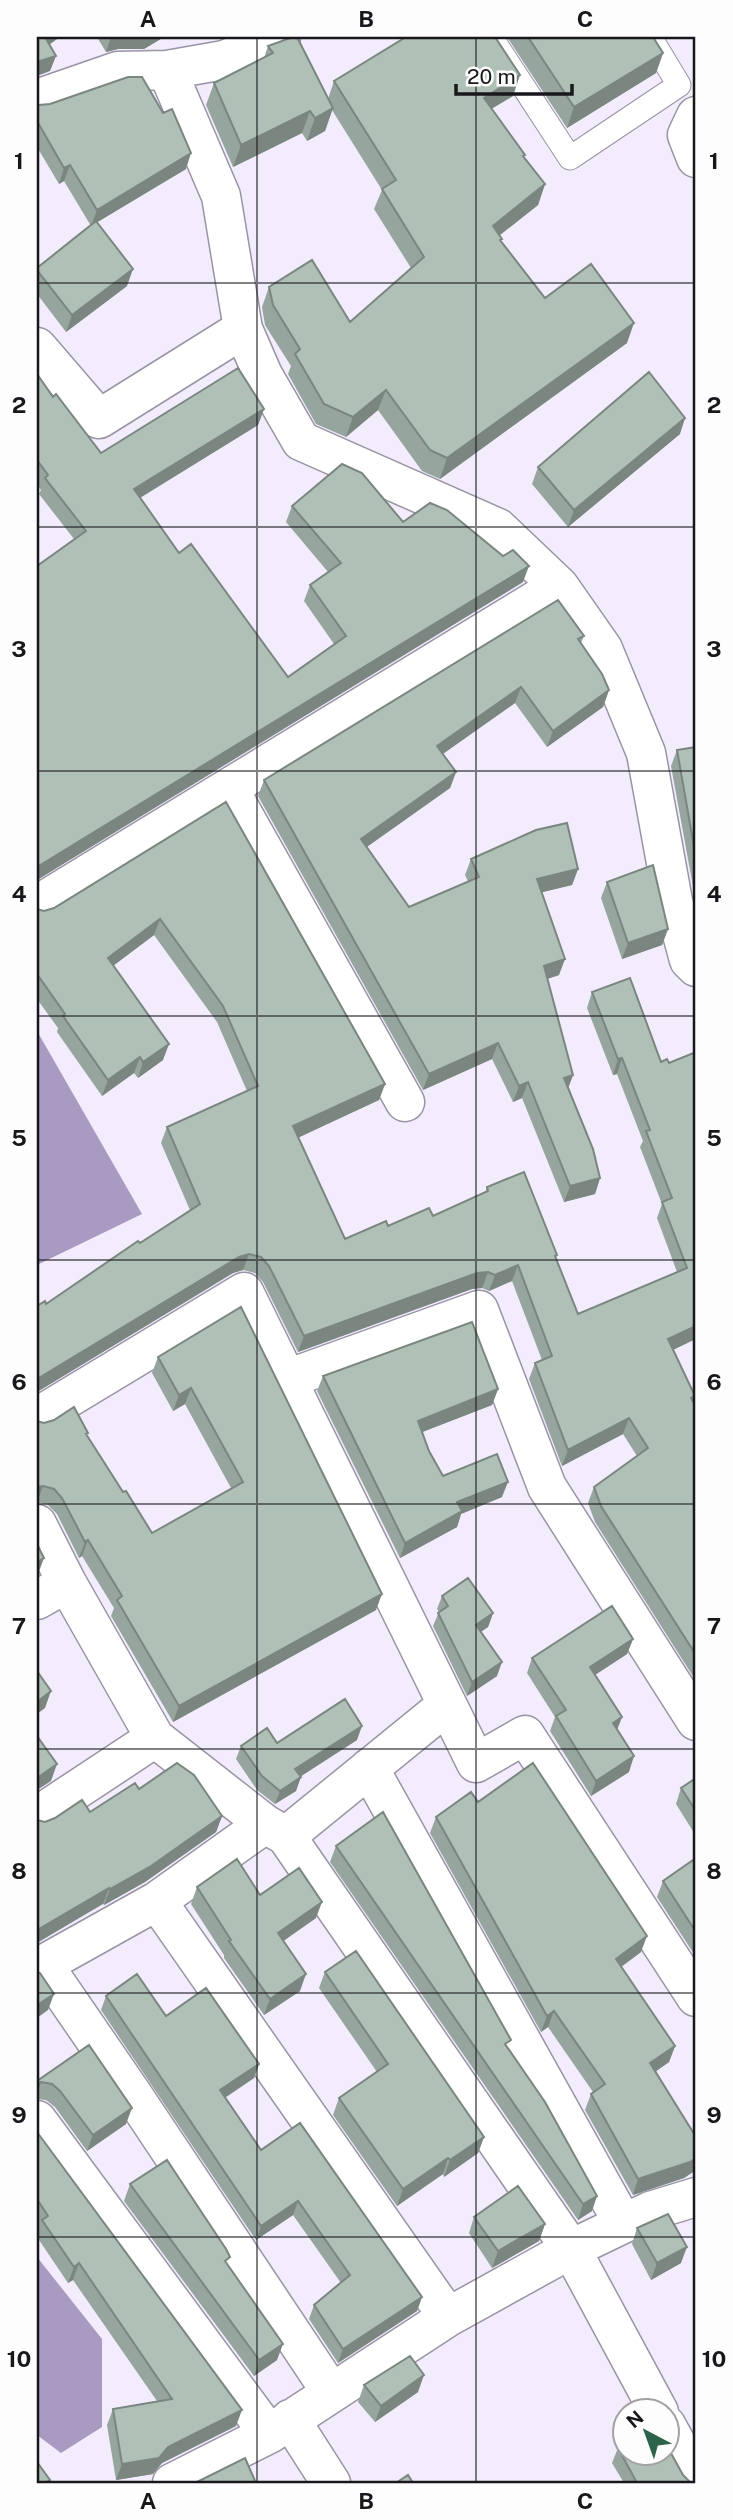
<svg xmlns="http://www.w3.org/2000/svg" width="733" height="2520" font-family="'Public Sans',sans-serif">
  <rect width="100%" height="100%" fill="#f2ecfd"/>
  <path fill="#a89ac1" d="M37 1031 142 1214 37 1265Z
    M37 2257 102 2339V2427L61 2453 37 2435Z"/>
  <g fill="none" stroke-linecap="round" stroke-linejoin="round">
    <defs>
      <path id="lane" d="M491 37 570 158 679 85 650 37"/>
      <path id="street" d="M167 70 221 196 243 329 263 375 301 441 498 528 559 586 603 649 646 753 673 901 689 960 696 967
        M37 99 118 71 167 70 224 60 281 37
        M696 116 687 135 696 158
        M37 347 99 419 243 329
        M229 789 405 1102
        M37 905 559 586
        M287 1379 479 1310 547 1487 696 1721
        M37 1417 244 1292 476 1763 525 1735 696 1997
        M37 1524 67 1583 155 1738 265 1824 286 1836
        M37 1600 67 1583
        M447 1705 286 1836 571 2249 659 2412
        M369 1768 623 2223
        M37 1816 155 1738
        M157 1901 448 2317
        M43 1964 133 2095 331 2392
        M37 1968 157 1901 265 1824
        M37 2120 269 2434
        M290 2419 331 2483
        M666 2425 696 2479
        M172 2483 269 2434 448 2317 571 2249 650 2211 696 2197"/>
    </defs>
    <use href="#lane" stroke="#9994a3" stroke-width="25"/>
    <use href="#street" stroke="#9994a3" stroke-width="41"/>
    <use href="#lane" stroke="#fff" stroke-width="23"/>
    <use href="#street" stroke="#fff" stroke-width="38"/>
  </g>
  <path fill="#96a59d" d="M97 37H164L144 49H118L106 52Z
    M507 37H653L663 53 656 73 567 128Z
    M268 46 328 99 334 81 513 96 491 109 525 155 524 158 545 184 538 205 500 235 502 239 501 241 545 298 627 343 440 479 422 471 378 410 346 437 316 424 288 374 291 366 265 325 262 307 269 287 350 322 411 268 374 209 382 190 332 110 325 131 307 141 302 133 233 167 206 105 214 83 264 58Z
    M37 104 186 169 97 222 127 286 66 332 37 294V268L91 226 64 181 59 184 37 147Z
    M37 374 53 397 101 453 264 409 258 425 140 498 179 553 288 677 334 644 304 601 310 585 328 572 286 522 292 506 403 522 523 582 37 880 74 539 39 494 41 490 37 484Z
    M680 434 568 527 532 484 538 467Z
    M584 636 581 643 609 690 603 707 547 747 515 703 443 754 456 772 450 788 367 847 409 907 468 881 465 875 471 859 578 869 572 885 542 892 559 975 547 979 573 1075 568 1088 600 1178 595 1194 564 1202 522 1098 513 1102 492 1059 423 1090 258 796 264 780Z
    M696 747V903L671 766 677 750Z
    M226 802 385 1084 379 1100 298 1137 345 1239 388 1226 433 1216 485 1193 487 1187 557 1255 556 1258 578 1314 677 1272 657 1218 662 1204 640 1147 643 1141 617 1074 613 1075 587 1008 592 992 661 1062 669 1063 696 1052V1338L673 1350 695 1396 693 1401 696 1407V1681L595 1522 588 1503 594 1487 637 1456 623 1434 562 1466 529 1379 535 1363 542 1360 512 1281 489 1291 482 1288 472 1289 298 1352 263 1282 255 1273 243 1270 233 1273 37 1392V1306L46 1304 190 1210 161 1143 167 1127 247 1091 217 1022 154 935 113 966 163 1060 138 1078 134 1073 102 1096 57 1032 58 1028 37 999V909L44 911 54 908Z
    M607 882 668 929 662 945 622 959 601 898Z
    M241 1307 376 1610 173 1722 111 1616 114 1608 82 1556 79 1558 57 1514 48 1505 37 1502V1421L87 1436 123 1492 152 1533 231 1488 185 1404 173 1411 152 1373 158 1357Z
    M323 1376 498 1389 492 1405 422 1432 429 1451 443 1476 502 1497 461 1514 457 1527 400 1558 317 1391Z
    M442 1596 493 1613 488 1627 481 1632 497 1676 467 1696 433 1626 439 1612 437 1609Z
    M633 1639 627 1654 595 1675 622 1717 617 1730 629 1772 591 1796 550 1731 555 1717 527 1673 532 1658Z
    M357 1740 300 1777 296 1791 275 1804 257 1790 236 1759 241 1746Z
    M696 1778V1836L676 1804 681 1788Z
    M139 1789 222 1816 216 1832 145 1882 104 1905 45 1822 90 1812Z
    M478 1802 641 1952 621 1967 675 2046 669 2062 656 2071 696 2137V2170L684 2178 633 2195 585 2110 591 2094 593 2092 548 2027 541 2032 430 1833 436 1817Z
    M336 1846 508 2048 592 2211 578 2220 330 1862Z
    M696 1858V1957L657 1897 663 1881Z
    M197 1887 260 1895 316 1918 283 1941 300 1991 264 2015 224 1958V1955L191 1904Z
    M325 1972 484 2137 478 2153 444 2177 443 2174 397 2206 333 2115 339 2098 377 2072 319 1988Z
    M106 1996 166 2016 259 2064 254 2078 225 2098 261 2150 422 2297 417 2311 338 2363 309 2319 314 2305 341 2283 293 2215 256 2240 101 2010Z
    M89 2045 126 2124 87 2151 55 2107 46 2100 37 2099V2081Z
    M37 2132 236 2426 162 2463 153 2474 116 2480 107 2425 113 2409 157 2401 73 2280 68 2283 37 2237 39 2228 37 2224Z
    M130 2184 228 2265 277 2360 254 2376 124 2201Z
    M474 2217 545 2224 539 2241 492 2268 469 2233Z
    M637 2228 681 2263 651 2280 632 2244Z
    M364 2385 418 2392 375 2422 358 2402Z
    M618 2448 683 2475 691 2483H624L612 2463Z"/>
  <path fill="#7a867f" d="M45 37H60L39 52Z
    M111 37H164L144 49H118L106 52Z
    M663 53 656 73 567 128 574 107Z
    M56 56 50 71 37 76V62Z
    M520 75 513 96 476 118 484 98Z
    M333 108 325 131 307 141 315 118Z
    M310 111 302 133 233 167 241 145Z
    M191 153 186 169 91 226 97 210Z
    M70 165 64 181 59 184 64 168Z
    M545 184 538 205 486 246 493 226Z
    M133 269 127 286 66 332 72 315Z
    M634 323 627 343 440 479 447 458Z
    M386 390 378 410 346 437 353 417Z
    M264 409 258 425 128 505 134 489Z
    M685 418 680 434 568 527 574 510Z
    M529 566 523 582 37 880V867Z
    M521 687 515 703 431 762 437 746Z
    M609 690 603 707 547 747 553 731Z
    M456 772 450 788 355 855 361 839Z
    M578 869 572 885 531 895 537 879Z
    M160 919 154 935 102 974 108 958Z
    M668 929 662 945 622 959 628 943Z
    M565 959 559 975 538 982 544 966Z
    M498 1043 492 1059 423 1090 429 1074Z
    M169 1044 163 1060 138 1078 143 1062Z
    M140 1057 134 1073 102 1096 108 1080Z
    M622 1058 617 1074 613 1075 618 1059Z
    M573 1075 567 1091 564 1078Z
    M528 1082 522 1098 513 1102 519 1086Z
    M385 1084 379 1100 287 1143 293 1126Z
    M600 1178 595 1194 564 1202 570 1186Z
    M249 1254 243 1270 233 1273 37 1392V1379L239 1257Z
    M518 1265 512 1281 489 1291 495 1275Z
    M488 1272 482 1288 472 1289 298 1352 304 1336 477 1273Z
    M696 1326V1339L662 1355 668 1339Z
    M191 1388 185 1404 173 1411 179 1395Z
    M498 1389 492 1405 412 1436 418 1421Z
    M629 1418 623 1434 562 1466 568 1450Z
    M508 1482 502 1497 461 1514 457 1527 400 1558 405 1543 457 1502Z
    M43 1486 37 1502V1487Z
    M88 1540 82 1556 79 1558 85 1542Z
    M44 1558 38 1574 37 1575V1562Z
    M382 1594 376 1610 173 1722 179 1706Z
    M493 1613 488 1627 471 1638 476 1625Z
    M633 1639 627 1654 584 1682 590 1667Z
    M502 1662 497 1676 467 1696 472 1682Z
    M51 1691 45 1708 37 1714V1702Z
    M622 1717 616 1732 613 1723Z
    M362 1726 357 1740 290 1783 295 1769Z
    M634 1756 629 1772 591 1796 596 1781Z
    M57 1764 51 1781 37 1790V1778Z
    M301 1777 296 1791 275 1804 280 1791Z
    M222 1816 216 1832 145 1882 104 1905 110 1889Z
    M109 1888 103 1904 37 1943V1930Z
    M322 1902 316 1918 272 1949 278 1933Z
    M647 1936 641 1952 610 1975 616 1959Z
    M306 1974 300 1991 264 2015 270 1999Z
    M54 1994 48 2010 37 2018V2005Z
    M554 2011 548 2027 541 2032 547 2016Z
    M675 2046 669 2062 645 2079 650 2063Z
    M259 2064 254 2078 215 2104 220 2090Z
    M41 2082 37 2094V2084Z
    M132 2108 126 2124 87 2151 93 2135Z
    M484 2137 478 2153 444 2177 450 2160Z
    M448 2158 443 2174 397 2206 403 2189Z
    M696 2158V2170L684 2178 633 2195 638 2179Z
    M597 2196 592 2211 578 2220 583 2204Z
    M298 2201 293 2215 256 2240 261 2226Z
    M545 2224 539 2241 492 2268 498 2251Z
    M687 2247 681 2263 651 2280 657 2263Z
    M79 2263 73 2280 68 2283 74 2267Z
    M422 2297 417 2311 338 2363 343 2349Z
    M283 2344 277 2360 254 2376 259 2360Z
    M424 2375 418 2392 375 2422 381 2406Z
    M242 2410 236 2426 162 2463 153 2474 116 2480 122 2464 168 2447Z"/>
  <path fill="#afc0b6" stroke="#7a867f" stroke-width="2" d="M37 37H45L56 56 37 62Z
    M293 37H297L333 108 315 118 310 111 241 145 214 83 273 53 268 46Z
    M406 37H495L520 75 484 98 525 155 523 156 545 184 493 226 502 239 500 240 545 298 591 264 634 323 447 458 430 450 386 390 353 417 324 404 295 354 300 349 273 305 269 287 312 260 350 322 424 257 382 189 396 180 334 81Z
    M528 37H653L663 53 574 107Z
    M128 77H142L163 113 172 109 191 153 97 210 70 165 64 168 37 121V104L39 105 50 104Z
    M96 221 133 269 72 315 37 270V268Z
    M238 368 264 409 134 489 179 553 191 544 288 677 346 636 310 585 341 563 292 506 342 464 362 473 403 522 430 503 447 510 503 556 513 550 529 566 37 867V566L86 531 45 478 48 475 37 460V374L53 397 56 394 101 453Z
    M649 372 685 418 574 510 538 467Z
    M558 600 584 636 578 639 602 674 609 690 553 731 521 687 437 746 456 772 361 839 409 907 479 877 471 859 536 830 567 823 578 869 537 879 565 959 544 966 573 1075 564 1078 593 1149 600 1178 570 1186 528 1082 519 1086 498 1043 429 1074 264 780Z
    M696 747V858L677 750Z
    M226 802 385 1084 293 1126 345 1239 386 1221 388 1226 429 1208 433 1216 488 1191 487 1187 524 1172 557 1255 555 1256 578 1314 687 1268 662 1202 672 1198 646 1131 650 1130 622 1058 618 1059 592 992 630 978 661 1062 667 1059 669 1063 696 1052V1326L668 1339 695 1396 691 1398 696 1407V1655L601 1506 594 1487 648 1448 629 1418 568 1450 535 1363 552 1356 518 1265 495 1275 488 1272 477 1273 304 1336 269 1266 261 1257 249 1254 239 1257 37 1379V1306L45 1301 46 1304 138 1241 140 1243 200 1204 167 1127 258 1086 223 1006 160 919 108 958 169 1044 143 1062 140 1057 108 1080 63 1016 65 1014 37 974V909L44 911 54 908Z
    M653 865 668 929 628 943 607 882Z
    M241 1307 382 1594 179 1706 117 1600 122 1596 88 1540 85 1542 62 1498 54 1489 43 1486 37 1487V1421L44 1423 54 1420 74 1407 88 1433 86 1434 123 1492 126 1491 152 1533 243 1482 191 1388 179 1395 158 1357Z
    M472 1322 498 1389 418 1421 429 1451 443 1476 497 1454 508 1482 457 1502 462 1511 405 1543 323 1376Z
    M37 1544 44 1558 37 1562Z
    M468 1578 493 1613 476 1625 502 1662 472 1682 438 1613 448 1606 442 1596Z
    M612 1606 633 1639 590 1667 622 1717 613 1723 634 1756 596 1781 556 1716 566 1710 532 1658Z
    M37 1671 51 1691 37 1702Z
    M345 1699 362 1726 295 1769 301 1777 280 1791 262 1776 241 1746 267 1728 277 1743Z
    M37 1736 57 1764 37 1778Z
    M177 1763 194 1775 222 1816 151 1866 110 1889 109 1888 37 1930V1820L45 1822 55 1818 82 1800 90 1812 135 1783 139 1789Z
    M533 1763 647 1936 616 1959 675 2046 650 2063 696 2137V2158L690 2162 638 2179 591 2094 605 2084 554 2011 547 2016 436 1817 471 1792 478 1802Z
    M696 1778V1811L681 1788Z
    M383 1812 511 2040 505 2044 545 2102 597 2196 583 2204 336 1846Z
    M696 1858V1932L663 1881Z
    M237 1859 260 1895 299 1868 322 1902 278 1933 306 1974 270 1999 229 1941 231 1940 197 1887Z
    M356 1951 484 2137 450 2160 448 2158 403 2189 339 2098 388 2064 325 1972Z
    M37 1972 40 1973 54 1994 37 2005Z
    M137 1974 166 2016 206 1988 259 2064 220 2090 261 2150 300 2123 422 2297 343 2349 314 2305 350 2275 298 2201 261 2226 106 1996Z
    M89 2045 132 2108 93 2135 60 2091 52 2084 41 2082 37 2084V2081Z
    M37 2132 242 2410 168 2447 159 2458 122 2464 113 2409 172 2399 79 2263 74 2267 42 2220 48 2216 37 2199Z
    M167 2160 226 2249 230 2257 225 2261 283 2344 259 2360 130 2184Z
    M518 2186 545 2224 498 2251 474 2217Z
    M668 2214 687 2247 657 2263 637 2228Z
    M410 2356 424 2375 381 2406 364 2385Z
    M625 2444V2454H667V2446L683 2475 691 2483H637L618 2448Z
    M245 2458 256 2483H195Z
    M37 2462 50 2480 45 2483H37Z
    M408 2475 413 2483H396Z"/>
  <path fill="none" stroke="#19171c" stroke-width="2" stroke-opacity="0.55" d="M257 37V2483M476 37V2483M37 283H696M37 527H696M37 771H696M37 1016H696M37 1260H696M37 1504H696M37 1749H696M37 1993H696M37 2237H696"/>
  <rect width="733" height="2520" fill="none" stroke="#fdfdfd" stroke-width="77"/>
  <g transform="translate(646 2432) rotate(319)"><circle r="33" fill="#fdfdfd" stroke="#a2a1a3" stroke-width="2"/>
  <path d="M0-5L12 26L0 18L-12 26Z" fill="#2d634a"/>
  <text y="-10" font-size="19" font-weight="bold" text-anchor="middle" fill="#19171c">N</text>
  </g>
  <path d="M456 84v10h116v-10" fill="none" stroke="#19171c" stroke-width="3.5"/>
  <text x="467" y="84" font-size="21" fill="#19171c" stroke="#fdfdfd" stroke-width="5" paint-order="stroke">20 m</text>
  <rect x="38" y="38" width="656" height="2444" fill="none" stroke="#19171c" stroke-width="2.5"/>
  <g font-size="23" text-anchor="middle" font-weight="bold" fill="#19171c">
    <text x="148" y="27">A</text>
    <text x="366" y="27">B</text>
    <text x="585" y="27">C</text>
    <text x="19" y="169">1</text>
    <text x="714" y="169">1</text>
    <text x="19" y="413">2</text>
    <text x="714" y="413">2</text>
    <text x="19" y="657">3</text>
    <text x="714" y="657">3</text>
    <text x="19" y="902">4</text>
    <text x="714" y="902">4</text>
    <text x="19" y="1146">5</text>
    <text x="714" y="1146">5</text>
    <text x="19" y="1390">6</text>
    <text x="714" y="1390">6</text>
    <text x="19" y="1634">7</text>
    <text x="714" y="1634">7</text>
    <text x="19" y="1879">8</text>
    <text x="714" y="1879">8</text>
    <text x="19" y="2123">9</text>
    <text x="714" y="2123">9</text>
    <text x="19" y="2367">10</text>
    <text x="714" y="2367">10</text>
    <text x="148" y="2509">A</text>
    <text x="366" y="2509">B</text>
    <text x="585" y="2509">C</text>
  </g>
</svg>
